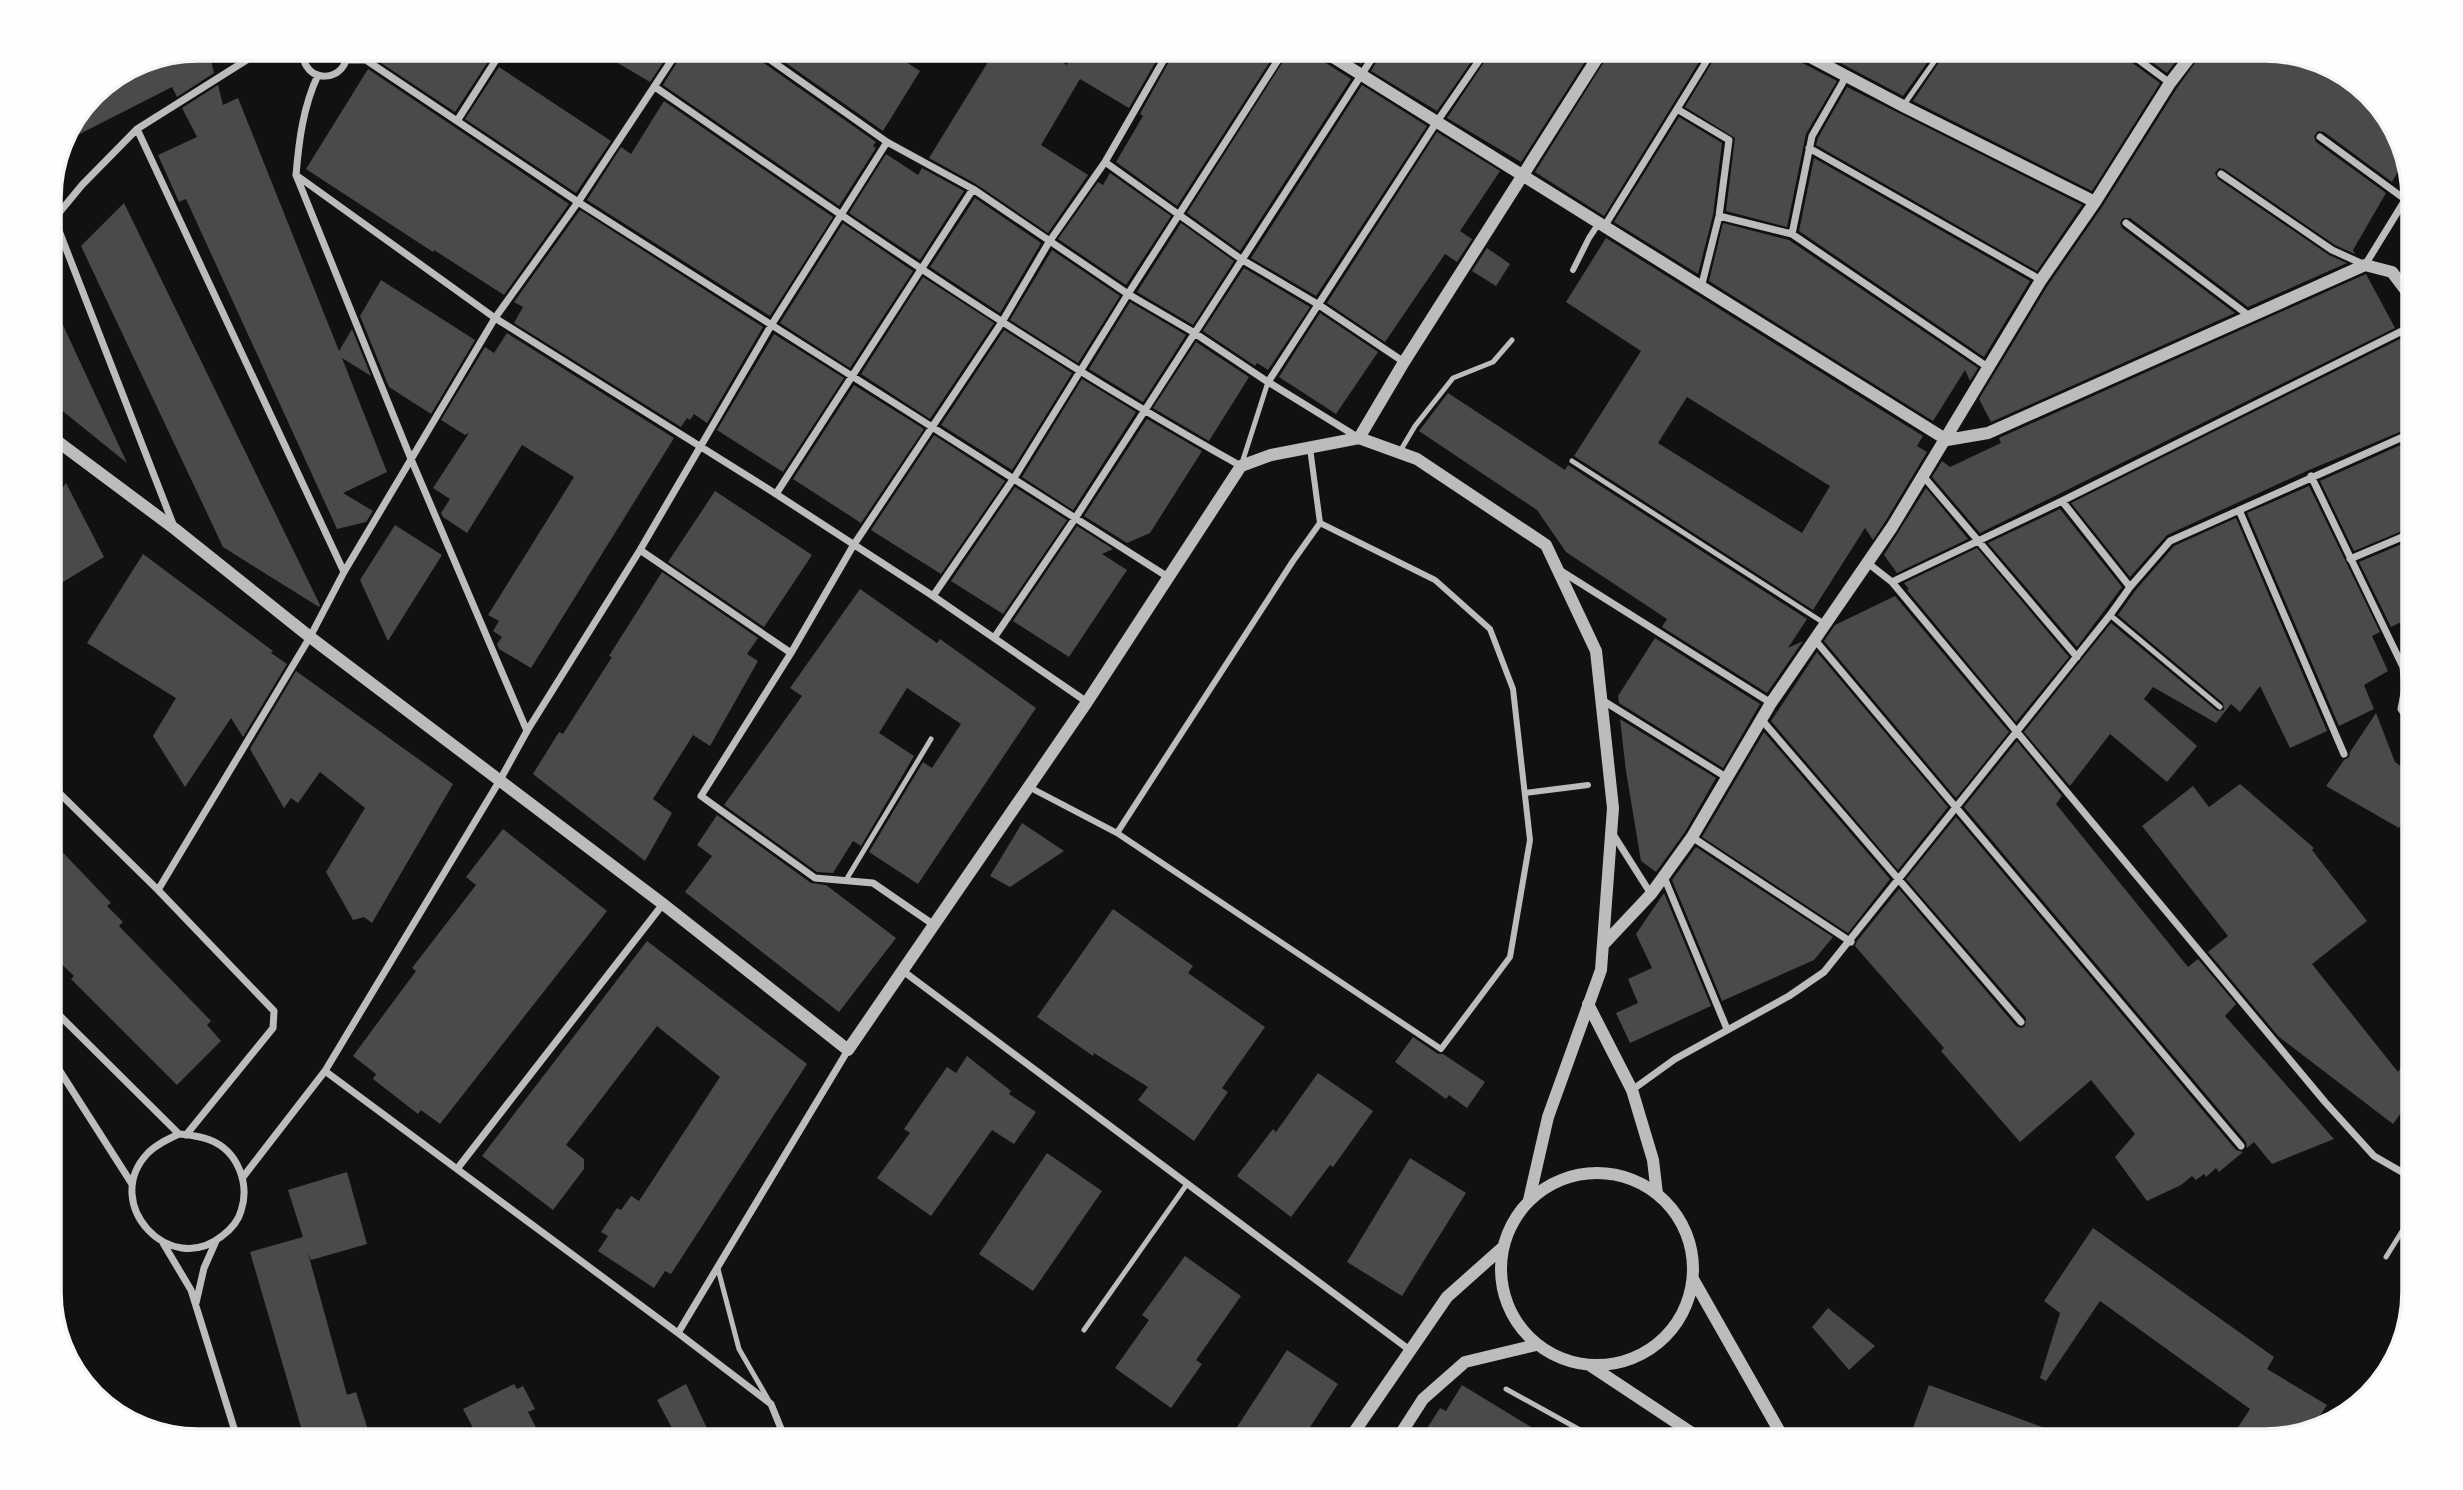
<svg xmlns="http://www.w3.org/2000/svg" width="2463" height="1490" font-family="Figtree,sans-serif">
  <rect width="100%" height="100%" fill="#111"/>
  <path fill="#4a4a4a" fill-rule="evenodd" d="M198 49H208L214 73 177 97 172 87 62 143 64 132 93 92 141 60Z
    M383 49H472L489 60 455 112 375 59Z
    M594 49H672L650 82Z
    M685 49H749L751 54 876 142 873 146 876 148 839 206 663 85Z
    M766 49H886L920 71 883 131Z
    M996 49H1040L1067 65 1076 49H1163L1129 108 1080 79 1041 145 1088 175 1048 233 976 184 929 158Z
    M1176 49H1278L1177 206 1116 162 1143 116 1140 114Z
    M1291 49H1311L1315 56 1351 79 1240 251 1187 213Z
    M1337 49H1371L1361 64Z
    M1384 49H1480L1437 111 1371 71Z
    M1493 49H1593L1521 162 1447 118Z
    M1612 49H1707L1604 216 1535 172Z
    M1720 49H1786L1791 57 1837 81 1806 134 1787 227 1726 211 1735 138 1685 107Z
    M1814 49H1937L1903 96Z
    M1948 49H2118L2120 54 2160 83 2092 191 1913 101Z
    M2134 49H2185L2167 73Z
    M2205 49H2265L2340 69 2394 123 2405 160 2392 182 2324 132 2318 131 2314 136 2316 142 2386 193 2353 250 2355 254 2335 245 2224 169 2219 168 2215 173 2218 179 2329 255 2347 263 2248 307 2130 218H2123L2120 223 2122 228 2235 313 1991 422 1979 399 2048 285 2102 207 2177 88Z
    M499 67 611 141 576 193 465 119Z
    M368 69 569 204 504 295 434 250 433 252 306 169Z
    M218 85 223 105 238 98 339 351 352 329 371 376 342 358 387 472 343 493 373 511 366 522 337 529 186 199 179 202 158 155 197 137 182 108Z
    M1362 85 1427 126 1316 296 1251 258Z
    M1847 87 2082 205 2037 271 1816 145 1818 138Z
    M664 101 833 217 770 316 587 200 621 147 631 154Z
    M1679 117 1722 143 1713 215 1698 274 1614 222Z
    M1437 132 1500 171 1460 231 1472 239 1457 262 1445 254 1385 342 1327 303Z
    M886 154 918 175 922 168 964 191 920 260 849 213Z
    M1814 158 2030 281 1984 357 1799 231Z
    M1110 173 1171 216 1126 285 1058 239 1098 182 1103 185Z
    M975 198 1041 243 1000 313 930 267Z
    M124 203 320 605 319 607 223 547 81 246Z
    M580 210 763 327 707 423 694 414 690 420 687 418 681 427 514 323 523 307 514 302Z
    M843 223 913 271 850 368 780 323Z
    M1181 223 1234 261 1193 325 1137 292Z
    M1723 223 1789 240 1978 368 1970 381 1965 370 1933 421 1709 281Z
    M1606 238 1923 436 1917 446 1927 452 1885 522 1873 540 1865 528 1813 610 1574 456 1641 351 1566 302ZM1687 397 1830 486 1802 533 1658 443Z
    M1487 248 1510 264 1496 286 1472 271Z
    M1052 250 1120 296 1078 363 1010 320Z
    M1244 268 1310 307 1268 370 1257 363 1255 366 1203 331Z
    M2366 274 2395 328 1980 533 1932 477 1942 461 1950 467 2001 443 1999 438Z
    M923 277 994 323 930 419 861 374Z
    M381 280 475 340 431 414 389 387 360 316Z
    M49 295 127 463 49 400Z
    M1130 302 1186 335 1143 402 1089 369Z
    M1320 313 1378 352 1336 414 1279 377Z
    M1004 330 1072 373 1012 470 941 425Z
    M507 333 674 438 531 668 499 649 497 644 502 637 493 631 499 621 488 615 574 477 522 445 467 533 443 517 441 513 450 499 433 488 469 433 465 435 441 420 485 347 494 353Z
    M774 334 844 378 783 472 717 430Z
    M2400 339 2404 345 2414 340V426L2309 470 2167 535 2130 577 2071 503Z
    M1196 342 1249 377 1209 441 1153 408Z
    M1082 379 1136 412 1073 510 1022 477Z
    M854 385 924 429 861 523 793 479Z
    M1448 393 1565 470 1568 465 1807 619 1788 648 1803 641 1767 693 1662 627 1667 619 1566 552 1537 510 1419 431Z
    M1147 419 1202 451 1150 533 1127 543 1084 516Z
    M934 435 1005 481 941 574 871 530Z
    M2414 439V526L2354 551 2320 481Z
    M66 483 104 557 58 585 49 567V507Z
    M2309 486 2380 632 2372 636 2388 671 2364 685 2374 709 2339 726 2247 513Z
    M1015 487 1067 520 1003 614 951 581Z
    M1926 488 1968 539 1897 573 1884 555Z
    M715 491 812 555 764 627 668 562Z
    M2060 509 2122 587 2077 647 1988 543Z
    M2236 518 2327 731 2290 748 2260 686 2240 712 2231 704 2216 723 2153 687 2144 699 2197 746 2167 782 2110 734 2070 786 2024 732 2111 623 2217 711 2224 710 2223 703 2118 615 2135 591 2174 546Z
    M395 525 442 555 388 641 360 580Z
    M1077 526 1113 549 1102 554 1127 570 1069 657 1013 621Z
    M2414 539V616L2391 627 2359 562Z
    M1977 548 2069 657 2016 722 1907 590 1909 589 1904 583Z
    M143 554 273 651 271 653 287 664 243 737 231 718 185 787 153 736 176 698 87 643Z
    M662 572 758 638 747 654 758 661 710 746 693 735 653 799 672 813 645 861 533 774 559 732 563 734 612 657 609 656Z
    M860 589 937 643 940 639 1036 708 918 884 869 852 923 762 932 768 961 724 907 688 879 733 914 756 861 846 853 841 833 873 817 872 724 805 802 696 790 688Z
    M1895 596 2009 732 1956 798 1824 641 1835 625Z
    M1655 638 1760 704 1723 768 1619 703 1618 696Z
    M1817 652 1948 807 1898 870 1771 721Z
    M296 671 453 784 372 923 364 917 353 920 326 872 365 808 320 772 298 803 291 798 284 808 250 749Z
    M2376 713 2395 762 2414 775V803L2399 828 2326 786 2344 760 2349 757 2350 752Z
    M1620 719 1716 778 1685 832 1656 872 1641 861 1626 771Z
    M1764 732 1890 879 1848 933 1702 837Z
    M2017 741 2062 796 2056 804 2188 967 2198 959 2236 1004 2225 1016 2334 1139 2272 1164 2254 1142 2247 1148 2246 1142 1964 807Z
    M2240 784 2314 848 2312 850 2367 921 2312 964 2398 1072 2414 1050V1095L2393 1124 2279 1037 2208 952 2228 936 2142 826 2193 786 2209 807Z
    M717 815 811 883 826 885 896 938 839 1012 685 892 712 856 697 845Z
    M1956 817 2236 1150 2243 1152 2219 1172 2216 1168 2206 1177 2204 1174 2196 1180 2192 1176 2181 1185 2147 1201 2115 1157 2135 1134 2091 1080 2020 1142 1941 1051 1944 1048 1855 946 1857 941 1899 889 2016 1026 2021 1028 2025 1026 2026 1018 1906 879Z
    M1022 823 1064 851 1010 887 990 876Z
    M503 829 607 911 440 1124 421 1110 418 1114 373 1079 376 1074 353 1056 416 971 412 968 476 885 466 877Z
    M49 838 111 903 107 906 123 922 119 926 211 1021 207 1025 221 1041 177 1085 71 979 74 976 49 952Z
    M1696 847 1833 937 1814 960 1722 1001 1672 880Z
    M1664 893 1711 1006 1630 1043 1616 1013 1638 1003 1628 979 1652 968 1636 934Z
    M1113 909 1193 966 1188 973 1265 1027 1222 1088 1228 1092 1194 1141 1138 1100 1148 1087 1094 1053 1093 1056 1037 1017Z
    M647 941 807 1064 671 1274 665 1271 654 1288 598 1251 608 1236 601 1232 617 1208 621 1210 631 1196 639 1201 720 1077 657 1026 566 1145 584 1159V1169L553 1210 482 1156Z
    M1413 1037 1438 1054H1443L1485 1082 1467 1108 1449 1095 1446 1099 1395 1062Z
    M967 1056 1011 1091 1009 1094 1036 1112 1014 1144 992 1130 931 1216 877 1178 910 1133 904 1129 947 1067 956 1073Z
    M1318 1073 1373 1111 1333 1167 1330 1165 1291 1217 1237 1176 1273 1129 1276 1132Z
    M1047 1153 1102 1191 1033 1291 979 1254Z
    M1410 1158 1466 1193 1402 1296 1347 1262Z
    M347 1172 367 1244 311 1260 308 1253 347 1395 356 1392 369 1433 359 1436 361 1441H305L250 1252 303 1237 288 1190Z
    M2093 1228 2274 1357 2267 1369 2327 1405 2311 1429 2265 1441H2229L2250 1409 2100 1301 2046 1381 2040 1378 2060 1313 2044 1301Z
    M1185 1256 1241 1296 1196 1360 1202 1364 1171 1408 1115 1368 1149 1320 1142 1315Z
    M1828 1308 1875 1346 1849 1370 1812 1327Z
    M1287 1350 1338 1384 1301 1441H1228Z
    M514 1384 517 1389 523 1386 535 1409 528 1412 543 1441H480L463 1409Z
    M686 1384 713 1441H679L657 1400Z
    M1462 1385 1554 1441H1446L1426 1430 1440 1408 1446 1411Z
    M1929 1385 2072 1438V1441H1908Z"/>
  <g fill="none" stroke-linecap="round" stroke-linejoin="round">
    <path stroke="#bcbcbc" stroke-width="5" d="M915 49 921 53
      M1903 106 1943 49
      M1399 453 1415 426 1453 378 1493 362 1512 340
      M1572 461 1824 623
      M1242 463 1268 382
      M2110 615 2220 707
      M846 880 931 739
      M2386 1257 2414 1212
      M718 1269 739 1349 769 1401
      M1084 1330 1187 1184
      M1506 1389 1600 1441"/>
    <path stroke="#bcbcbc" stroke-width="6" d="M1573 270 1589 238 1599 223
      M1310 448 1320 523
      M1320 523 1435 580 1490 629 1513 689 1530 840 1510 957 1441 1049 1117 833 1293 561Z
      M1029 787 1117 833
      M1525 793 1588 785"/>
    <path stroke="#bcbcbc" stroke-width="7" d="M755 49 887 142 973 189 1128 294 1193 332 1268 382 1359 438
      M2124 49 2170 83
      M303 50C301 86 350 84 347 49
      M347 60H366L578 202 1168 577
      M318 75C303 107 299 140 296 175L411 459 527 731
      M655 87C846 219 1037 352 1241 466
      M1677 109 1729 140 1719 216 1701 288
      M457 121 503 49
      M137 129 344 572
      M2320 137 2406 200
      M1809 148 2041 280
      M1105 162 1241 259 1319 305 1404 362
      M2221 174 2332 250 2365 265 2413 187
      M296 175 495 318 776 494 933 596 1087 702
      M49 205 173 524
      M1719 216 1792 234 1989 368
      M2126 223 2248 315
      M49 225 82 185 137 129 253 56H281L302 53
      M1604 227 1714 49
      M1792 234 1812 136 1847 75
      M1268 382 1436 123 1487 49
      M2311 476 2403 667 2405 688 2401 709 2414 728
      M1924 477 2077 657
      M776 494 973 189
      M2062 501 2130 587
      M2239 510 2344 754
      M640 550 791 653
      M2350 559 2414 532
      M1869 564 1892 582 2325 1102 2374 1156 2414 1179
      M1561 571 1771 703
      M1892 582 2062 501 2414 325
      M933 596 1014 478 1128 294 1285 49
      M994 638 1076 517 1378 49
      M1815 640 2241 1146
      M1602 700 1726 777
      M1761 719 2021 1022
      M49 783 158 890 274 1011 273 1028 186 1135
      M1613 834 1651 894
      M1692 837 1851 942
      M1664 877 1727 1029
      M158 890 310 637 344 572 495 318 578 202 679 49
      M934 925 873 883 815 878 701 796 791 653 853 546 1002 322 1049 242 1105 162 1170 49
      M903 971 1411 1351
      M49 1005 179 1134
      M49 1054 132 1184
      M325 1071 678 1333 771 1404 786 1441
      M1632 1090 1675 1059 1789 996 1824 972 2110 615 2130 587 2170 541 2414 432
      M179 1134C189 1135 200 1136 210 1140 238 1151 250 1184 241 1211 238 1222 230 1230 222 1236 170 1278 101 1204 147 1154 155 1145 168 1139 179 1134Z
      M457 1169 663 904
      M243 1177 325 1071 500 780 527 731 640 550 772 324 887 142
      M163 1243 191 1290 238 1441
      M196 1303 204 1268 216 1241
      M678 1333 848 1050"/>
    <path stroke="#bcbcbc" stroke-width="12" d="M1320 49 1947 440 1988 433 2365 265 2392 272 2414 301
      M1795 49 1903 106 2095 202
      M49 435 175 529 310 637 663 904 848 1050 1087 702 1241 466 1271 455 1359 438 1417 459 1546 545 1596 651 1613 808 1601 970 1548 1117 1529 1200
      M1359 438 1404 362 1603 49
      M1603 945 1651 894 1692 837 1771 703 1892 527 2041 280 2095 202 2170 83 2196 49
      M1588 1004 1632 1090 1653 1160 1657 1194
      M1501 1269a96 96 0 1 1 192 0a96 96 0 1 1-192 0Z
      M1693 1279 1785 1441
      M1591 1366 1704 1441
      M1348 1441 1447 1297 1502 1248
      M1396 1441 1423 1399 1465 1362 1536 1345"/>
  </g>
  <path d="M0 0H2463V1490H0ZM198 61H2265A137 137 0 0 1 2402 198V1292A137 137 0 0 1 2265 1429H198A137 137 0 0 1 61 1292V198A137 137 0 0 1 198 61Z" fill="#fefefe" fill-rule="evenodd"/>
  <path fill="none" stroke="#f5f5f5" stroke-width="3.5" d="M198 61H2265A137 137 0 0 1 2402 198V1292A137 137 0 0 1 2265 1429H198A137 137 0 0 1 61 1292V198A137 137 0 0 1 198 61Z"/>
</svg>
